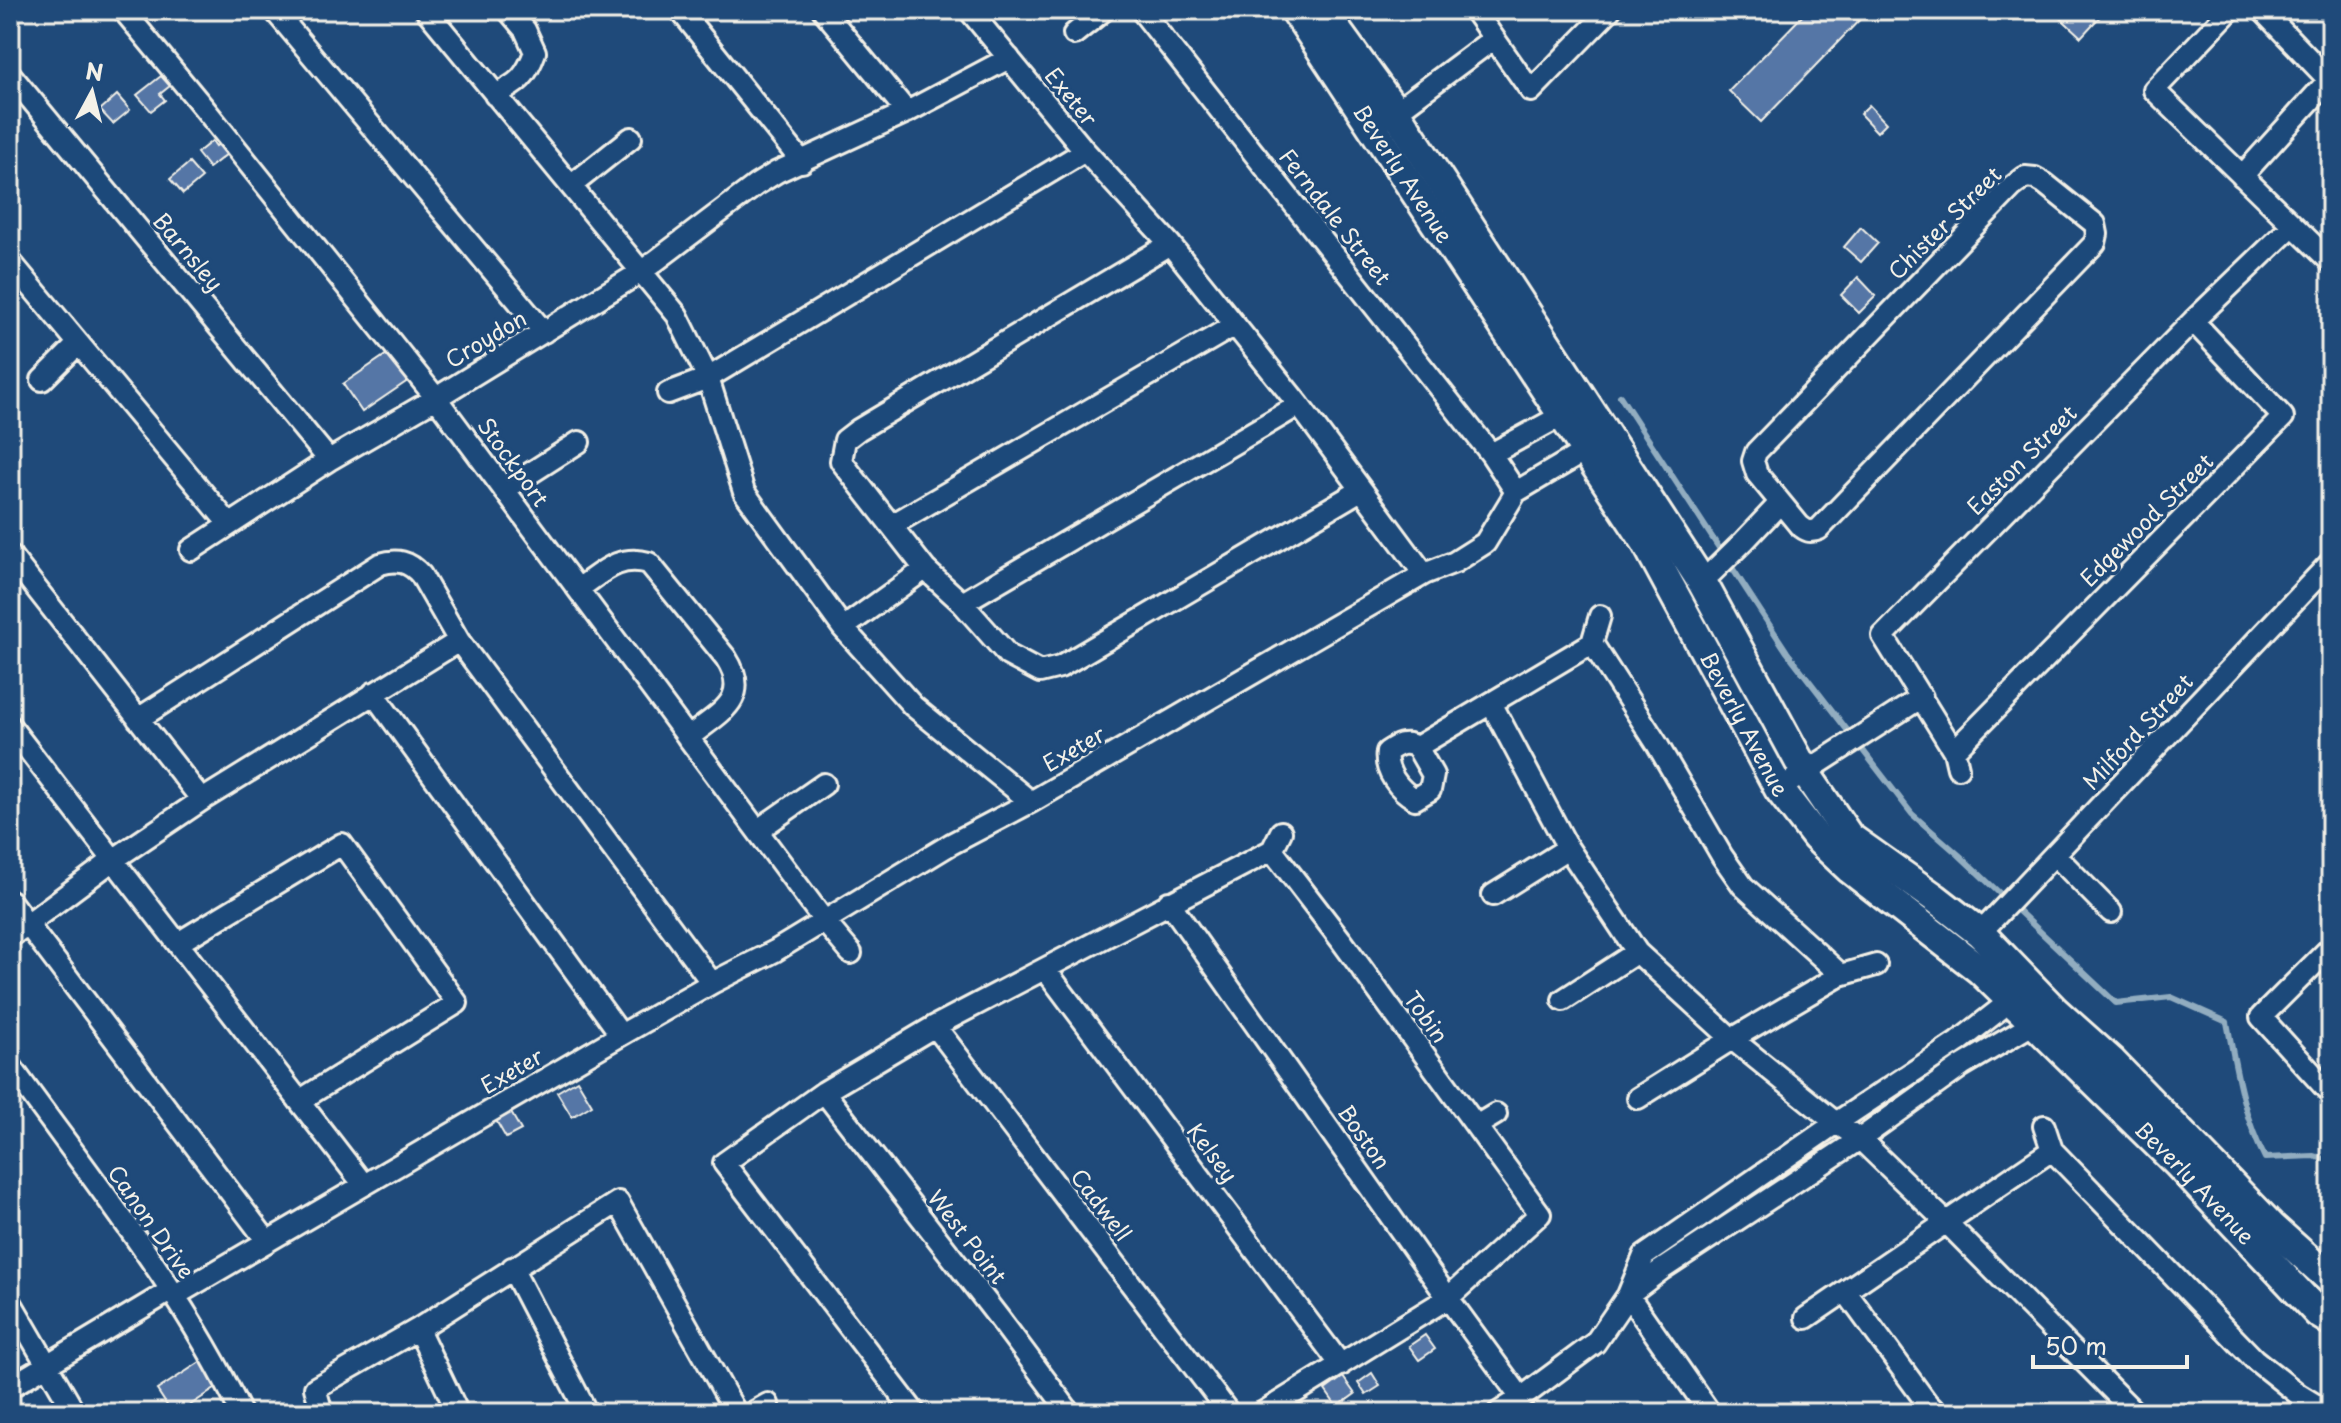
<svg xmlns="http://www.w3.org/2000/svg" width="2341" height="1423" font-family="'Playpen Sans',sans-serif">
  <rect width="100%" height="100%" fill="#1f4a7a"/>
  <filter id="ink" filterUnits="userSpaceOnUse"><feTurbulence type="fractalNoise" baseFrequency=".0125" numOctaves="2"/><feDisplacementMap in="SourceGraphic" scale="16" xChannelSelector="R" yChannelSelector="G"/><feConvolveMatrix kernelMatrix="1 2 1 2 8 2 1 2 1" color-interpolation-filters="sRGB"/></filter>
  <g filter="url(#ink)">
    <g fill="none" stroke-linecap="round" stroke-linejoin="round">
      <path stroke="#92adc0" stroke-width="6" d="M1620 396 1723 554
        M1729 563 1787 652 1912 814 1959 855 2116 1003 2171 997 2227 1022C2236 1069 2243 1116 2265 1158L2314 1156 2331 1161"/>
    </g>
    <path fill="#5476a6" stroke="#f4f1e8" stroke-width="2" d="M1808 10H1869L1761 122 1729 91Z
      M2052 10H2106L2081 37Z
      M161 76 170 86 160 94 165 100 151 111 137 95Z
      M117 95 130 110 113 124 100 110Z
      M1869 105 1886 123 1877 132 1860 114Z
      M224 140 232 150 209 168 197 153 212 141 216 146Z
      M189 163 202 178 183 194 170 179Z
      M1861 227 1878 243 1861 262 1844 247Z
      M1858 277 1876 296 1859 313 1841 295Z
      M393 350 412 378 362 412 343 384Z
      M577 1080 592 1105 572 1117 557 1092Z
      M509 1109 521 1130 506 1138 494 1117Z
      M1425 1335 1435 1349 1419 1360 1409 1346Z
      M208 1357 224 1383 178 1413H172L157 1390Z
      M1372 1373 1380 1386 1366 1395 1358 1383Z
      M1343 1377 1355 1394 1337 1407 1325 1390Z"/>
    <g fill="none" stroke-linecap="round" stroke-linejoin="round">
      <defs>
        <path id="street" d="M123 10 204 108 436 398 825 922 851 953
          M274 10 544 332
          M426 10 677 315 708 378 744 492 843 628 913 706 1031 802
          M680 10 802 162
          M823 10 907 112
          M1141 10 1491 454 1516 492 1597 444
          M1474 10 1531 91 1610 10
          M2230 10 2154 90 2331 262
          M2262 10 2331 82
          M1074 34 1104 10
          M10 74 329 460
          M495 95C519 83 526 77 535 52L525 30 508 10
          M1387 118 1493 39
          M2242 176 2329 80
          M2025 177 2035 178 2044 183 2095 224 2097 234 2095 243 1819 529C1810 533 1806 531 1799 525L1757 474 1753 461 1756 452 2012 187Z
          M572 185 631 138
          M1170 244 858 430 845 440 841 461 925 569 962 603 1008 655 1040 672 1060 667 1361 490
          M10 261 229 524
          M42 380 78 344
          M668 393 708 378 1085 151
          M1491 454 1572 410
          M504 490 579 442
          M892 525 1235 325
          M191 550 329 460 436 398 641 272 756 185 777 172 907 112 1009 58
          M10 555 202 800
          M1424 574 1455 562 1485 543 1516 492
          M1702 582 1744 541 1780 503
          M578 589C602 573 618 554 649 563L726 658C753 700 718 713 688 738
          M962 603 1299 405
          M1600 616 1592 643 1657 744 1722 856 1743 886 1841 975 1876 965
          M843 628 925 569
          M1883 636 2193 321 2293 225
          M1883 636 1954 751 1958 768
          M373 693 621 1035
          M1491 703 1568 848 1637 952 1732 1039 1836 1123 1860 1139 1947 1223 2135 1413
          M138 719 380 564C397 559 409 561 421 575L459 641 712 983
          M10 726 364 1185
          M1417 747 1433 775 1430 790 1415 799C1399 790 1384 771 1387 752 1397 745 1405 740 1417 747L1592 643
          M1954 751 2283 417 2193 321
          M1779 789 1922 697
          M758 830 824 784
          M1272 850 1341 940 1540 1214
          M2055 855 2111 912
          M1493 895 1568 848
          M10 901 267 1241
          M1169 902 1448 1298 1521 1398
          M1980 933 2331 562
          M10 937 113 860 202 800 459 641
          M178 943 342 844 457 1003 299 1101
          M2331 947 2261 1017 2331 1094
          M1045 969 1341 1365
          M1563 1000 1637 952
          M935 1026 1229 1413
          M10 1065C91 1178 181 1288 241 1413
          M824 1092 999 1318 1070 1413
          M1638 1098 1732 1039 1841 975
          M1476 1126 1496 1114
          M2044 1126 2052 1150 2254 1359 2298 1394 2329 1413
          M724 1163 824 1092 935 1026 1272 850 1281 832
          M724 1163 915 1413
          M512 1268 587 1413
          M1846 1292 1927 1403 1937 1413
          M1628 1295 1661 1270 1860 1139 1962 1066 2043 1018
          M1628 1295 1710 1413
          M174 1296 621 1035 712 983 775 951 951 844 1031 802 1424 574 1299 405 1170 244 1085 151 969 10
          M10 1301 75 1413
          M1806 1318 2052 1150
          M418 1329 458 1413
          M10 1387 170 1291
          M322 1413 315 1388 418 1329 618 1202 736 1413
          M752 1413 768 1404
          M1262 1413 1448 1298 1540 1214
          M1498 1413 1521 1398 1595 1343 1628 1295 1644 1256 1836 1123 1958 1042 2022 992"/>
        <g id="secondary">
          <path id="s1" d="M1295 10 1646 542 1779 789 1816 837 1850 869 1980 970 2177 1163 2318 1313 2331 1321"/>
          <path d="M1322 10 1395 111 1702 582 1805 772 1849 837 1935 898 1980 933 2055 1011 2112 1062 2273 1228 2331 1280"/>
        </g>
      </defs>
      <use href="#street" stroke="#f4f1e8" stroke-width="26"/>
      <use href="#secondary" stroke="#f4f1e8" stroke-width="34"/>
      <use href="#street" stroke="#1f4a7a" stroke-width="20"/>
      <use href="#secondary" stroke="#1f4a7a" stroke-width="28"/>
    </g>
  </g>
  <g text-anchor="middle" stroke-width="7" stroke-linejoin="round" paint-order="stroke">
    <g font-size="22" fill="#f4f1e8" stroke="#1f4a7a">
      <text transform="translate(1071 97) rotate(51)" y="8">Exeter</text>
      <text dy="8" stroke="none"><textPath href="#s1" startOffset="196">Beverly Avenue</textPath></text>
      <text transform="translate(1335 217) rotate(52)" y="8">Ferndale Street</text>
      <text transform="translate(1945 223) rotate(-45)" y="8">Chister Street</text>
      <text transform="translate(188 252) rotate(50)" y="8">Barnsley</text>
      <text transform="translate(486 339) rotate(-31)" y="8">Croydon</text>
      <text transform="translate(2022 460) rotate(-45)" y="8">Easton Street</text>
      <text transform="translate(513 462) rotate(54)" y="8">Stockport</text>
      <text transform="translate(2147 520) rotate(-45)" y="8">Edgewood Street</text>
      <text dy="8" stroke="none"><textPath href="#s1" startOffset="844">Beverly Avenue</textPath></text>
      <text transform="translate(2138 732) rotate(-47)" y="8">Milford Street</text>
      <text transform="translate(1074 749) rotate(-30)" y="8">Exeter</text>
      <text transform="translate(1426 1017) rotate(54)" y="8">Tobin</text>
      <text transform="translate(512 1071) rotate(-30)" y="8">Exeter</text>
      <text transform="translate(1364 1137) rotate(55)" y="8">Boston</text>
      <text transform="translate(1212 1153) rotate(53)" y="8">Kelsey</text>
      <text dy="8" stroke="none"><textPath href="#s1" startOffset="1492">Beverly Avenue</textPath></text>
      <text transform="translate(1101 1205) rotate(53)" y="8">Cadwell</text>
      <text transform="translate(151 1222) rotate(55)" y="8">Canon Drive</text>
      <text transform="translate(967 1237) rotate(52)" y="8">West Point</text>
    </g>
  </g>
  <rect width="2341" height="1423" fill="none" stroke="#1f4a7a" stroke-width="40"/>
  <rect x="20" y="20" width="2301" height="1383" fill="none" stroke="#f4f1e8" stroke-width="3" filter="url(#ink)"/>
  <g transform="translate(92 92) rotate(7)" stroke="#1f4a7a" stroke-width="6" paint-order="stroke">
  <path d="M0-6L14 30L0 20L-14 30Z" fill="#f4f1e8"/>
  <text y="-12" font-size="22" font-weight="bold" text-anchor="middle" fill="#f4f1e8">N</text>
  </g>
  <path d="M2033 1355v12h154v-12" fill="none" stroke="#f4f1e8" stroke-width="4"/>
  <text x="2045" y="1355" font-size="24" fill="#f4f1e8" stroke="#1f4a7a" stroke-width="6" paint-order="stroke">50 m</text>
</svg>
